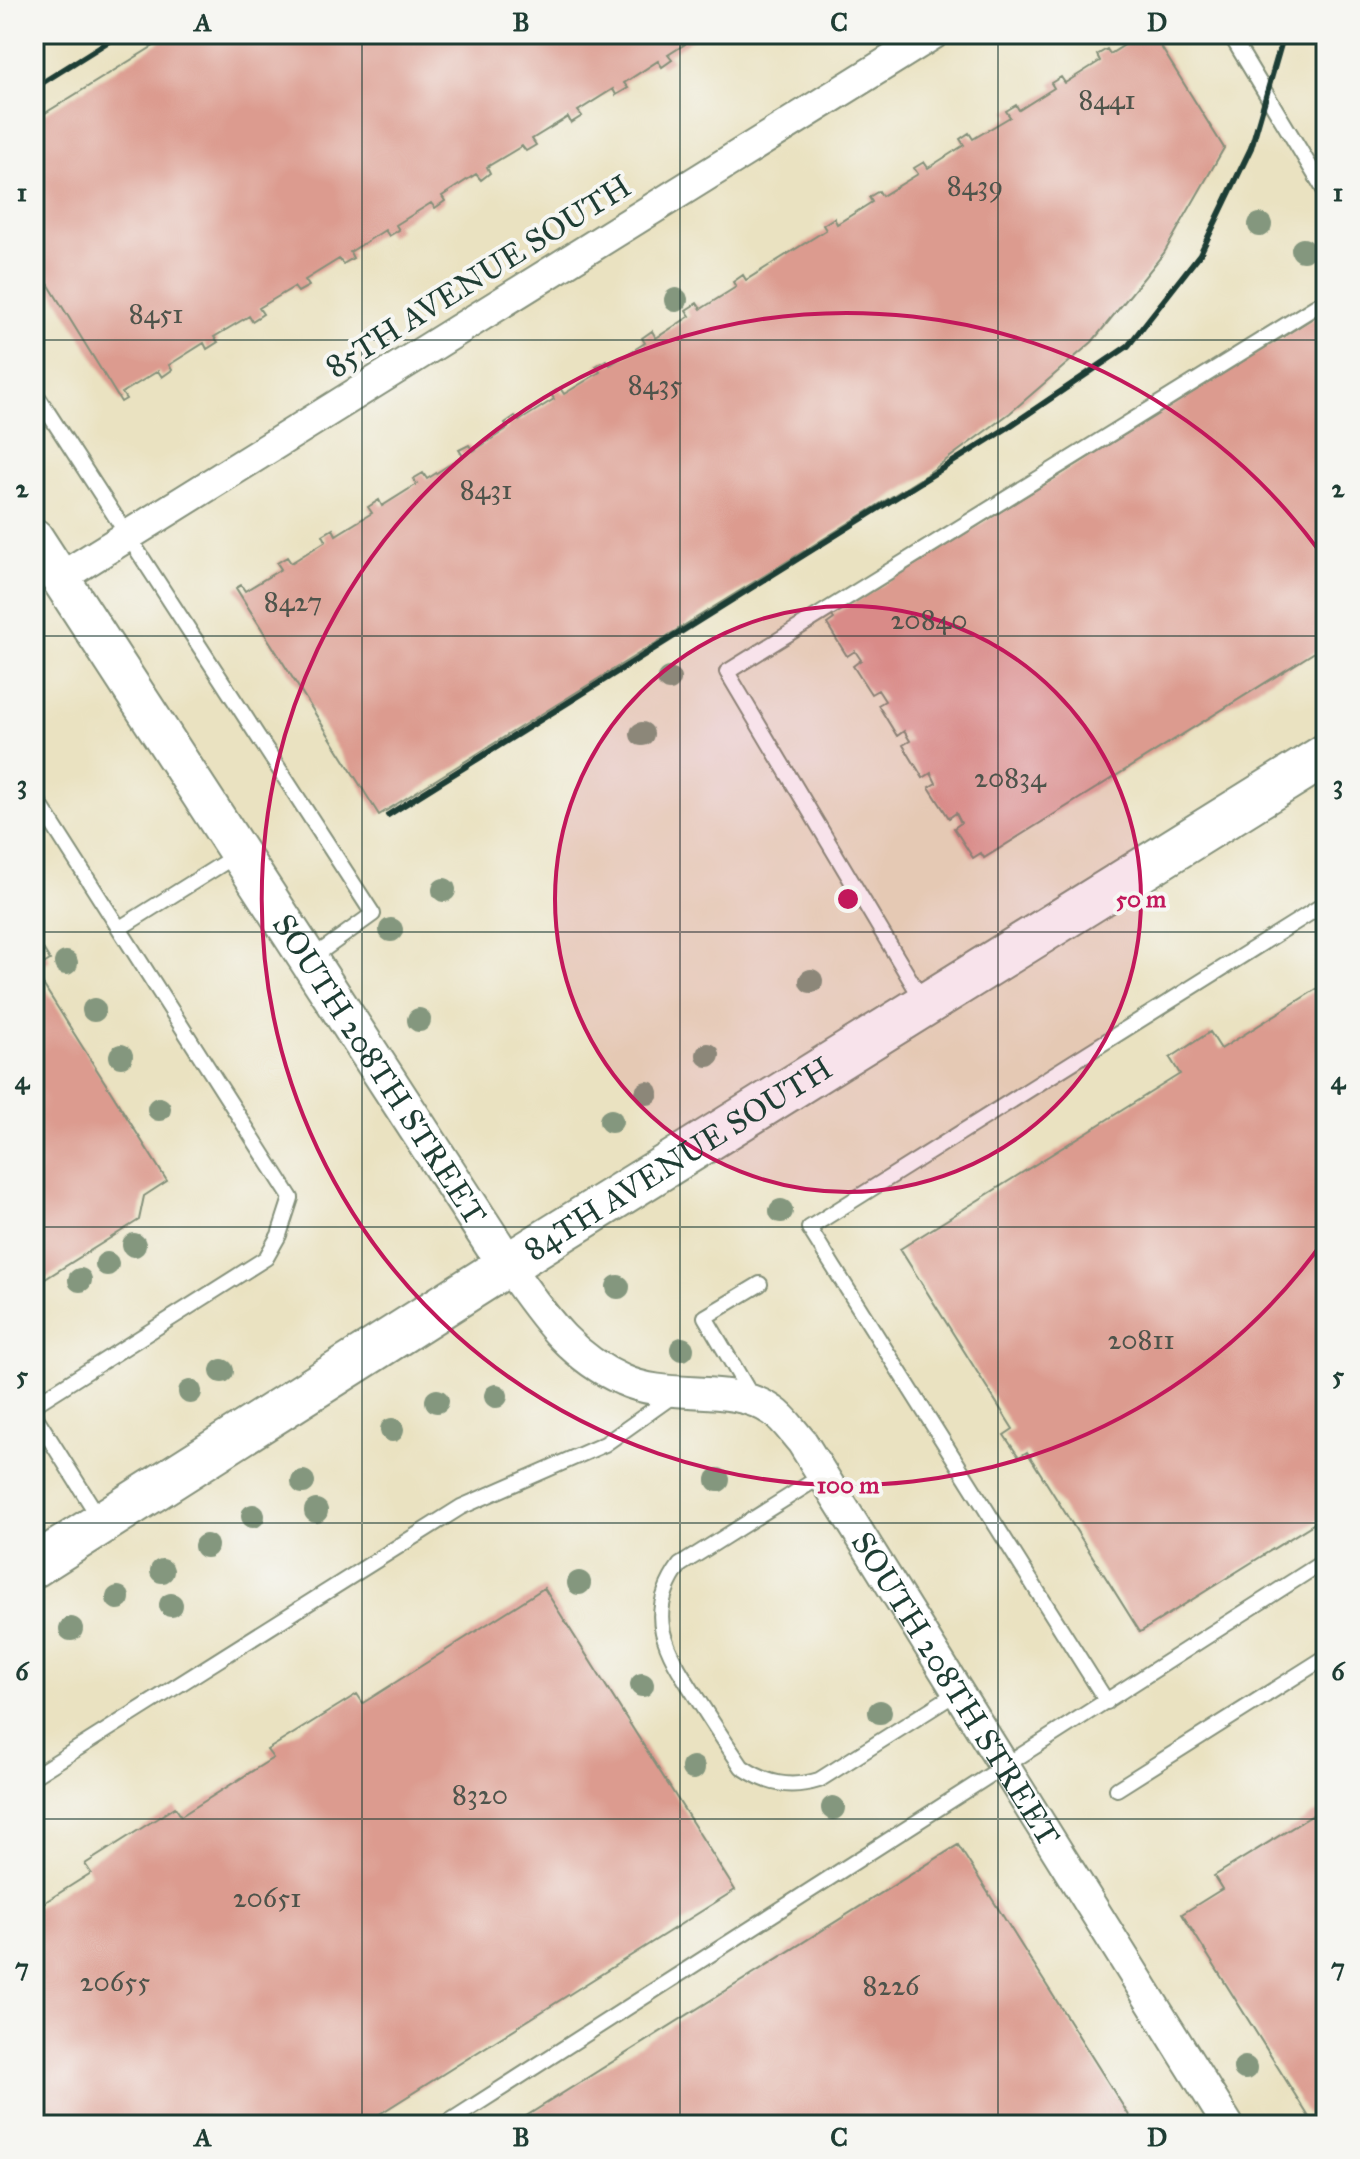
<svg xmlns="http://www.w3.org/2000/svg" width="1360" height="2159" font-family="'IM FELL Great Primer',serif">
  <rect width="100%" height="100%" fill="#f6f6f2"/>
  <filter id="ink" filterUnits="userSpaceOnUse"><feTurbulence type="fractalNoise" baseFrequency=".0125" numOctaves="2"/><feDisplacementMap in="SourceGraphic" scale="16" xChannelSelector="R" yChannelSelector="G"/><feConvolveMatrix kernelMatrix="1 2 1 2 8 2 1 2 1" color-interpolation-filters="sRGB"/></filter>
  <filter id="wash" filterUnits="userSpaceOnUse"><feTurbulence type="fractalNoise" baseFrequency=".006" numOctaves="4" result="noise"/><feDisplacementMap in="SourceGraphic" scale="32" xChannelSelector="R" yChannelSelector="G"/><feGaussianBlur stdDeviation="1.8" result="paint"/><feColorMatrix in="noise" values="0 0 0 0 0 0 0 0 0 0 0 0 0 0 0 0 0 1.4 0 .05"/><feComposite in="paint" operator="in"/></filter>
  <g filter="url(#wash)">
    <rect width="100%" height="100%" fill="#eae2c1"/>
    <g id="blocks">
      <path fill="#dc9b8f" d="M173 34H701L668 55 672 60 662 67 658 61 624 83 628 88 616 95 613 89 578 111 582 116 571 123 568 117 532 139 536 145 526 151 522 146 487 167 490 173 481 180 476 174 442 196 445 201 435 208 431 203 396 225 399 230 389 236 385 230 350 252 353 258 343 264 339 259 305 280 309 286 298 292 294 287 259 308 263 314 252 321 249 316 214 337 218 342 207 349 204 343 169 365 172 370 162 377 158 371 122 393 126 399 121 402 34 261V120Z
        M1142 34H1153L1224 148 1164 253 1092 342 1010 413 923 477 379 815 236 588 241 585 245 591 281 569 277 563 287 557 291 563 326 541 323 535 333 529 336 535 372 513 368 507 379 500 382 506 417 484 413 479 423 473 427 479 463 456 459 450 469 445 473 451 508 428 505 423 515 416 519 421 554 399 551 394 560 388 564 394 600 372 596 366 606 360 610 365 645 343 642 338 652 331 656 338 690 316 686 310 697 303 701 309 736 287 733 282 743 275 746 280 826 230 823 225 834 218 837 224 872 202 869 197 879 191 882 196 918 174 914 168 924 162 928 168 964 145 960 139 969 133 973 139 1010 117 1006 111 1016 105 1019 110 1054 88 1051 83 1061 77 1065 83 1100 61 1097 55 1107 49 1110 54Z
        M1326 310V645L984 858 981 853 973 858 954 828 961 823 956 813 949 818 929 787 936 783 931 773 923 778 903 745 910 741 904 731 897 736 878 705 885 701 878 690 871 694 853 666 861 660 855 651 847 656 827 624 834 619 832 616Z
        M34 934 50 960 34 970 167 1181 144 1196 139 1220 34 1286Z
        M1326 983V1516L1140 1632 1027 1452 1019 1457 1004 1435 1013 1429 900 1249 1180 1074 1170 1058 1210 1032 1221 1049Z
        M544 1588 735 1890 362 2125H34V1909L91 1873 85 1864 175 1807 181 1816 273 1758 267 1750 357 1694 363 1703Z
        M1326 1807V2125H1314L1182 1914 1222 1889 1214 1876Z
        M958 1845 1135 2125H512Z"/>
    </g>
  </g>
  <g filter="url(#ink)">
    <use href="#blocks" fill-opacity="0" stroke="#84907a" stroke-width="2"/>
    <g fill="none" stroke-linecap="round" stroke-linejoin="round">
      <defs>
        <path id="service" d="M1230 34 1326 193
          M34 391 373 914 309 960
          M34 795 291 1198 279 1235 266 1258 34 1405
          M120 928 238 854
          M923 1001 727 672 1326 300
          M752 1397 705 1317 760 1284
          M34 1414 100 1519
          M823 1475 680 1565C642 1617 668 1653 698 1700 712 1722 727 1745 742 1767 767 1784 790 1789 819 1780L958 1692
          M1107 1702 809 1228 1326 903
          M34 1776 461 1507 605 1444 674 1395
          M1117 1789 1326 1657
          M444 2125 1326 1560"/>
        <g id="minor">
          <path d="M60 578 933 34"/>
          <path id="s1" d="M507 1265C541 1312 568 1356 623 1380 670 1402 730 1381 773 1411 784 1418 793 1432 802 1442L1228 2125"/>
        </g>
        <g id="tertiary">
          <path id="s2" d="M34 538 507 1265"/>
        </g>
        <g id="secondary">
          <path id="s3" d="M34 1566 507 1265 1326 755"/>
        </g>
      </defs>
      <use href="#service" stroke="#84907a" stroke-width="18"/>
      <use href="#minor" stroke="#84907a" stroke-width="34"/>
      <use href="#tertiary" stroke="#84907a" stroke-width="42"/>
      <use href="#secondary" stroke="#84907a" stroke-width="46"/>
      <use href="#service" stroke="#fff" stroke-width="14"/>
      <use href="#minor" stroke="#fff" stroke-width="30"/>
      <use href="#tertiary" stroke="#fff" stroke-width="38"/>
      <use href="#secondary" stroke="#fff" stroke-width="42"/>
      <path stroke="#1f3d34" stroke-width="6" d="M34 40 41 34
        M34 88 120 34
        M388 815 1007 428 1128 346 1200 254 1251 148 1284 34"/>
    </g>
    <g fill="#84977e">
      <circle cx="1260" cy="225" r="12"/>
      <circle cx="1303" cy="250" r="12"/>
      <circle cx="676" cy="300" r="12"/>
      <circle cx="669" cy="679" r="12"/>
      <circle cx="642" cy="734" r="12"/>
      <circle cx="444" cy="890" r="12"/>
      <circle cx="391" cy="930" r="12"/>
      <circle cx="66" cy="963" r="12"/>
      <circle cx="811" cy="981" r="12"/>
      <circle cx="94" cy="1010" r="12"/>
      <circle cx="419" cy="1020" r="12"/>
      <circle cx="708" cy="1055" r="12"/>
      <circle cx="121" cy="1056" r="12"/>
      <circle cx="647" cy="1093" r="12"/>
      <circle cx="159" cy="1109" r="12"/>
      <circle cx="611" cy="1121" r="12"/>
      <circle cx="781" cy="1211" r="12"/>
      <circle cx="134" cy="1245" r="12"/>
      <circle cx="107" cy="1264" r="12"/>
      <circle cx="80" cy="1280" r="12"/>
      <circle cx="618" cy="1287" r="12"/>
      <circle cx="682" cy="1349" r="12"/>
      <circle cx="222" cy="1371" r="12"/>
      <circle cx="190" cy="1392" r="12"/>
      <circle cx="496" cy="1396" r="12"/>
      <circle cx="437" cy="1401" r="12"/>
      <circle cx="392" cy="1430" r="12"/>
      <circle cx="718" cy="1480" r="12"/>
      <circle cx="303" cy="1482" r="12"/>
      <circle cx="316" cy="1511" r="12"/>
      <circle cx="253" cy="1516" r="12"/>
      <circle cx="206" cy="1546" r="12"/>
      <circle cx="162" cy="1571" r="12"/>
      <circle cx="579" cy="1583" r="12"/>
      <circle cx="118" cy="1598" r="12"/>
      <circle cx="171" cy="1605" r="12"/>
      <circle cx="71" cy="1629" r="12"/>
      <circle cx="642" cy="1685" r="12"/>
      <circle cx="880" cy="1712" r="12"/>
      <circle cx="693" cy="1768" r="12"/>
      <circle cx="833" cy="1808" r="12"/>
      <circle cx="1245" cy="2068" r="12"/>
    </g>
  </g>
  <path fill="none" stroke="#1f3d34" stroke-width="2" stroke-opacity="0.55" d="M362 34V2125M680 34V2125M998 34V2125M34 340H1326M34 636H1326M34 932H1326M34 1227H1326M34 1523H1326M34 1819H1326"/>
  <circle cx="848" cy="899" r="293" fill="#c2185b" fill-opacity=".12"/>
  <g fill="none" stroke="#c2185b" stroke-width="4">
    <circle cx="848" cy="899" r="293"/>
    <path d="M1325 1239A586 586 0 1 1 1325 559"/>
  </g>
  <g text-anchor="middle" stroke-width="8" stroke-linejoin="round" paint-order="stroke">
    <g font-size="28" fill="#4e544b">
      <text x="1107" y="109">8441</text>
      <text x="975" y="195">8439</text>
      <text x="156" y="323">8451</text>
      <text x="655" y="394">8435</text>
      <text x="486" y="499">8431</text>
      <text x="293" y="611">8427</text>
      <text x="929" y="629">20840</text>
      <text x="1010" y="787">20834</text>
      <text x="1141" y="1349">20811</text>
      <text x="480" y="1804">8320</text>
      <text x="267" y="1907">20651</text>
      <text x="115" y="1991">20655</text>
      <text x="891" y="1995">8226</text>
    </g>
    <g font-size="32" fill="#1f3d34" stroke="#f6f6f2">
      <text transform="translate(478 276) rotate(-32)" y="11">85TH AVENUE SOUTH</text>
      <text dy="11" stroke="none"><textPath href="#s2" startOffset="634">SOUTH 208TH STREET</textPath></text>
      <text dy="11" stroke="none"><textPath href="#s3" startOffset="762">84TH AVENUE SOUTH</textPath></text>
      <text dy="11" stroke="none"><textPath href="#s1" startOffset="654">SOUTH 208TH STREET</textPath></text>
    </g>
  </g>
  <circle cx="848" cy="899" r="12" fill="#c2185b" stroke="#f6f6f2" stroke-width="4"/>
  <g font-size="24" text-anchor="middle" font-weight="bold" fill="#c2185b" stroke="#f6f6f2" stroke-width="8" stroke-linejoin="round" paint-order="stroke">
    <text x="1141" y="907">50 m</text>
    <text x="848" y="1493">100 m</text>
  </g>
  <rect width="1360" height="2159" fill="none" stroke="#f6f6f2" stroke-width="88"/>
  <rect x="44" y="44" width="1272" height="2071" fill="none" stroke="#1f3d34" stroke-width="3"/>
  <g font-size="26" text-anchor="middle" font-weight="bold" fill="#1f3d34">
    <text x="203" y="31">A</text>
    <text x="521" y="31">B</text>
    <text x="839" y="31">C</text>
    <text x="1157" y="31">D</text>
    <text x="22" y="201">1</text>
    <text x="1338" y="201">1</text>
    <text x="22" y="497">2</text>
    <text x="1338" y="497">2</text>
    <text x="22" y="793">3</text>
    <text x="1338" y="793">3</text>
    <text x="22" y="1089">4</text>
    <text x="1338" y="1089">4</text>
    <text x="22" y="1384">5</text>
    <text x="1338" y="1384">5</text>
    <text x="22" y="1680">6</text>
    <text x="1338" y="1680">6</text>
    <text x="22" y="1976">7</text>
    <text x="1338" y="1976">7</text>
    <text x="203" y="2146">A</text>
    <text x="521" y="2146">B</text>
    <text x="839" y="2146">C</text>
    <text x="1157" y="2146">D</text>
  </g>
</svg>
